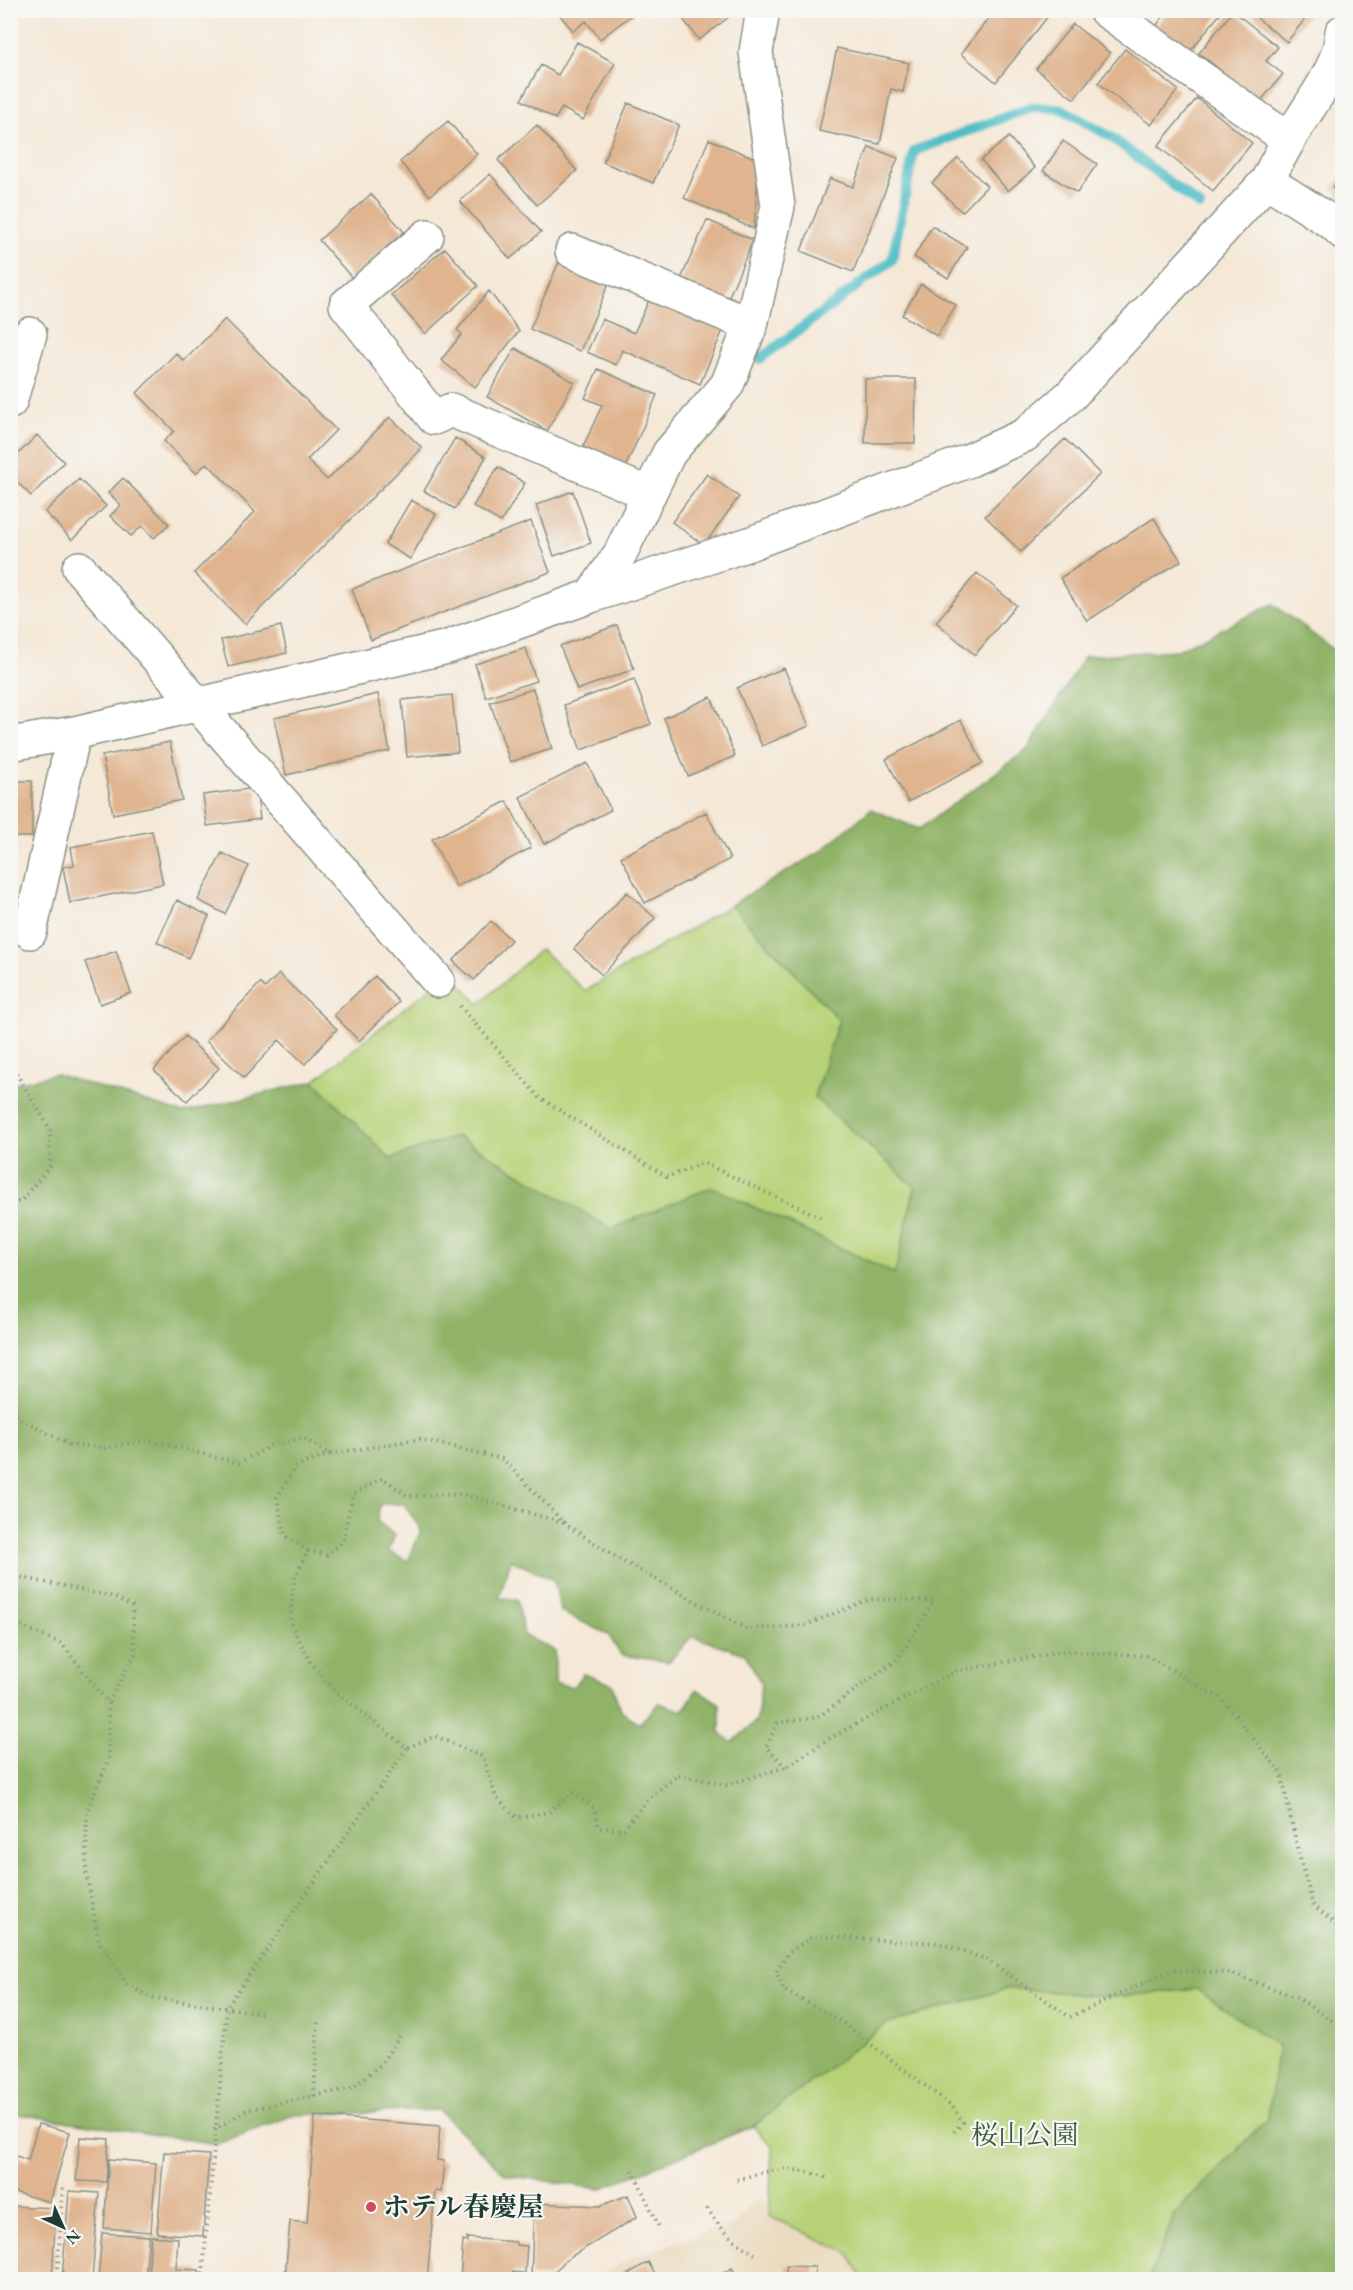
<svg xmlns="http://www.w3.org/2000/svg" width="1353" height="2290" font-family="'EB Garamond','Noto Serif JP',serif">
  <rect width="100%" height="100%" fill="#f6f6f2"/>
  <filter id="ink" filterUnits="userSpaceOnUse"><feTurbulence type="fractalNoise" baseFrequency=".0167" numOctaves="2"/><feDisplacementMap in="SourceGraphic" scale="12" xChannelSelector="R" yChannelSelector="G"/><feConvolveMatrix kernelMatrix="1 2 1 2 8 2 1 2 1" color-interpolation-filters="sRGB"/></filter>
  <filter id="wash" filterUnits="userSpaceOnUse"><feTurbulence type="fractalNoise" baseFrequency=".008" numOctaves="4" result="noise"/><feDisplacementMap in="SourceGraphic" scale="24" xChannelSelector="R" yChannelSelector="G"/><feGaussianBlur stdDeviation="1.35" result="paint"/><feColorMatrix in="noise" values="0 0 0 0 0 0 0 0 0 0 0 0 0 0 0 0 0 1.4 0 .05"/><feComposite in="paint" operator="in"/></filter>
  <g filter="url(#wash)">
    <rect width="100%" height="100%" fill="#f5e8d7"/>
    <path fill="#e9d9ba" d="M754 2201 839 2203 911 2280H594L629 2259 709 2231 735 2224Z"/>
    <path fill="#b6d176" stroke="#6a8755" stroke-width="1.5" d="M731 905 839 1020 814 1097 915 1187 895 1274 712 1187 611 1229 457 1136 390 1159 314 1081 450 972 479 1004 541 949 585 991Z
      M1010 1988 1111 1997 1197 1989 1278 2046 1268 2118 1175 2214 1149 2279H864L847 2252 769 2216 772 2147 753 2126 886 2024Z"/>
    <path fill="#90b367" stroke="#58784e" stroke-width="1.5" fill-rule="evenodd" d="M1273 604 1342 656V2279H1149L1175 2214 1268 2118 1278 2046 1197 1989 1111 1997 1010 1988 886 2024 753 2126 600 2189 506 2175 438 2110 294 2115 217 2144 11 2113V1084L55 1074 183 1113 314 1081 390 1159 457 1136 611 1229 712 1187 895 1274 915 1187 814 1097 839 1020 731 905 821 851 871 809 919 829 1028 749 1085 656 1178 650ZM380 1504H404L421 1530 408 1561 388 1551 395 1536 377 1521ZM511 1560 554 1580 561 1612 608 1634 621 1655 669 1662 692 1636 745 1654 761 1683 757 1720 732 1743 720 1732V1704L697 1689 683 1711 659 1703 639 1724 620 1710 612 1684 583 1674 573 1687 555 1683V1651L524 1635 517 1599 499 1598Z"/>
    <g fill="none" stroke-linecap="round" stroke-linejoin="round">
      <path stroke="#50bec6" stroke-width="10" d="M760 359 892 260 914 151 1032 107 1062 109 1111 137 1200 206"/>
    </g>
    <g id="blocks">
      <path fill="#dfb48e" d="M563 10H638L600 39 586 21 573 31 559 14Z
        M676 10H738L699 40Z
        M995 10H1053L996 82 961 54Z
        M1168 10H1223L1188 54 1155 28Z
        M1247 10H1312L1287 42Z
        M1233 11 1278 47 1266 61 1283 74 1260 102 1199 53Z
        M1073 24 1110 53 1074 99 1036 69Z
        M577 42 615 63 583 120 562 108 555 119 521 100 541 65 558 75Z
        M837 48 909 63 903 92 891 89 880 144 819 131Z
        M1125 49 1178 90 1151 125 1098 83Z
        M1197 98 1252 143 1213 191 1158 146Z
        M628 103 679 125 653 183 603 162Z
        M448 121 477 154 430 196 400 162Z
        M537 125 577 171 537 205 498 160Z
        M1009 137 1035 168 1008 191 981 160Z
        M709 139 759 160 754 229 684 198Z
        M1063 141 1097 164 1077 193 1043 171Z
        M869 147 898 158 853 272 801 251 830 178 853 187Z
        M958 158 987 186 962 212 932 183Z
        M490 174 541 232 510 259 460 201Z
        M1342 177V199L1332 187Z
        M371 194 404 232 352 278 319 240Z
        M707 220 753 240 727 301 680 281Z
        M932 226 967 247 948 278 914 257Z
        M445 248 478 286 425 334 391 295Z
        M559 262 609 283 580 351 530 329Z
        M921 284 956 305 937 336 902 315Z
        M489 291 519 331 475 387 441 360 462 334 457 330Z
        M650 298 723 330 700 384 622 350 616 365 587 352 602 319 634 333Z
        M225 319 336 430 307 460 327 480 390 417 422 448 245 624 194 573 255 512 207 463 196 473 164 441 174 431 137 393 176 353 184 361Z
        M515 348 574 382 547 431 487 397Z
        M598 369 657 395 626 466 583 447 602 405 585 398Z
        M865 379H916L915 443H865Z
        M37 435 64 462 31 496 10 475V462Z
        M455 438 486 457 455 509 424 491Z
        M1065 439 1100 474 1021 552 985 516Z
        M498 467 525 483 501 522 473 506Z
        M707 474 739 497 704 545 672 522Z
        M123 478 169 524 154 538 142 526 131 536 110 516 121 505 108 493Z
        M79 479 106 506 72 540 45 512Z
        M573 491 591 543 554 556 536 505Z
        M411 500 436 514 410 559 385 544Z
        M1154 518 1181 561 1087 621 1060 578Z
        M531 521 550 572 371 640 352 589Z
        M977 573 1016 605 975 655 936 622Z
        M617 625 634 669 577 690 560 646Z
        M281 626 287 653 228 667 221 640Z
        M526 648 536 681 486 697 475 664Z
        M784 668 809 726 762 746 737 688Z
        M634 679 651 724 581 750 564 705Z
        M533 689 552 749 510 762 490 702Z
        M378 694 390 751 286 775 274 718Z
        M452 695 458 752 407 757 402 700Z
        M711 697 735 756 688 776 664 718Z
        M961 720 983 763 908 802 886 759Z
        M170 742 182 800 113 814 102 756Z
        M587 763 611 810 544 844 520 797Z
        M10 781H32V837H10Z
        M256 788 260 819 207 826 203 795Z
        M507 801 531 848 456 887 432 839Z
        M706 812 730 859 645 903 621 857Z
        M152 831 163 884 70 903 63 867 74 865 71 847Z
        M222 853 249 866 225 914 198 900Z
        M627 892 655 918 602 975 574 949Z
        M177 900 209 916 188 958 157 942Z
        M491 921 511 940 474 980 453 961Z
        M116 951 131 993 100 1004 85 962Z
        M279 974 337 1029 305 1064 279 1040 244 1078 206 1041 260 983 265 988Z
        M375 976 399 1002 359 1041 334 1015Z
        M185 1036 219 1068 187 1101 154 1070Z
        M315 2116 440 2126 437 2160 444 2161 441 2192 435 2191 427 2280H316L285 2277 290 2221 307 2223Z
        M38 2124 70 2132 50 2202 10 2191V2176L16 2156 28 2160Z
        M80 2137 109 2139 106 2182 76 2181Z
        M164 2152 209 2155 203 2236 157 2233Z
        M109 2159 156 2163 151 2232 104 2228Z
        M69 2191 99 2193 92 2280H62Z
        M628 2195 637 2217 570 2257 548 2277H531L534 2203 600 2206Z
        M10 2206 56 2208 52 2280H10Z
        M102 2233 149 2236 145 2280H98Z
        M151 2236 178 2238 176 2269 199 2270V2280H148Z
        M467 2238 516 2242V2245L527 2246 525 2273 513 2272V2280H460L463 2241 467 2242Z
        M648 2262 659 2280H618Z
        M786 2266 815 2267V2280H786Z
        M732 2268 739 2280H712Z"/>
    </g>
  </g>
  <g filter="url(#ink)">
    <use href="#blocks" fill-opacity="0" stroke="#8a9286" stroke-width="1.5"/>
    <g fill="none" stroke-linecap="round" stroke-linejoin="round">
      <defs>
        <path id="minor" d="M1105 10 1289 140
          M1267 181 1334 224 1342 232
          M427 236 346 305 434 418 451 410 649 494
          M572 251 751 325
          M10 402 30 334
          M79 568 438 981
          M591 596 620 554 669 453 727 385 751 325 778 206 756 52 763 10
          M10 744 74 733 448 647 591 596 749 544 970 460 1025 435 1071 395 1267 181C1274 167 1281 153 1289 140 1308 105 1339 72 1342 32
          M30 932 74 733"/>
      </defs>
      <use href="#minor" stroke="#8a9286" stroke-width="36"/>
      <path stroke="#8a9286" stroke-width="4" stroke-dasharray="1.5 4.5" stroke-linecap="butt" d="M460 1006 540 1098 667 1177 703 1163 822 1218
        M10 1063 50 1129V1166L21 1201 10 1204
        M10 1413 70 1445 105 1448 147 1440 239 1463 270 1446 303 1438 330 1454 420 1439 503 1459 565 1524 624 1562 746 1629 803 1626 870 1599 934 1601 898 1659 818 1717 778 1723 766 1747 786 1767
        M330 1454 296 1466 277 1498 285 1536 308 1551 294 1579 290 1622 311 1663 337 1693 407 1748 435 1736 483 1757 496 1797 517 1818 548 1812 573 1793 594 1808 599 1828 623 1830 646 1801 678 1775 726 1785 786 1767 832 1737 956 1671 1064 1651 1148 1656 1223 1700 1281 1773 1299 1855 1313 1905 1342 1930
        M308 1551 327 1555 343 1541 353 1494 383 1478 408 1496 464 1494 564 1523
        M10 1575 115 1597 132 1606 135 1654 108 1703
        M10 1621 62 1644 108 1703 109 1758 87 1811 86 1873 99 1941 127 1984 149 1997 262 2013
        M314 2096 318 2019
        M214 2130 247 2110 352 2088 380 2065 400 2036
        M954 2132 963 2122 952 2106 840 2021 784 1990 776 1972 789 1952 813 1936 938 1943 986 1959 1070 2017 1172 1970 1231 1973 1298 1998 1342 2028
        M633 2170 659 2227
        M737 2180C774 2168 791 2165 828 2178
        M707 2208C720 2229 734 2242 755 2254
        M57 2280 63 2184
        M202 2280 227 2007 407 1748"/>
      <use href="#minor" stroke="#fff" stroke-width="33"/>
    </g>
  </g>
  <circle fill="#d1495b" stroke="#f6f6f2" stroke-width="2" cx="371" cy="2207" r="6"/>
  <g text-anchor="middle" stroke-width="4.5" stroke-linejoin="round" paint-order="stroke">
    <g font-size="27" fill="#3d5b41" stroke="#f6f6f2">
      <text x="1025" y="2144">桜山公園</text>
    </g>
    <g font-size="27" font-weight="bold" fill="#1f3d34" stroke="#f6f6f2" text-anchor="start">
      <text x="383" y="2216">ホテル春慶屋</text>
    </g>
  </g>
  <rect width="1353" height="2290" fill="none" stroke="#f6f6f2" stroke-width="36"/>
  <g transform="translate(63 2227) rotate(135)" stroke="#f6f6f2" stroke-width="4.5" paint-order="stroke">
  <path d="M0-4.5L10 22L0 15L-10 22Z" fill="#1f3d34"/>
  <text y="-9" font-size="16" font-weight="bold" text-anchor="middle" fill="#1f3d34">N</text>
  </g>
</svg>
